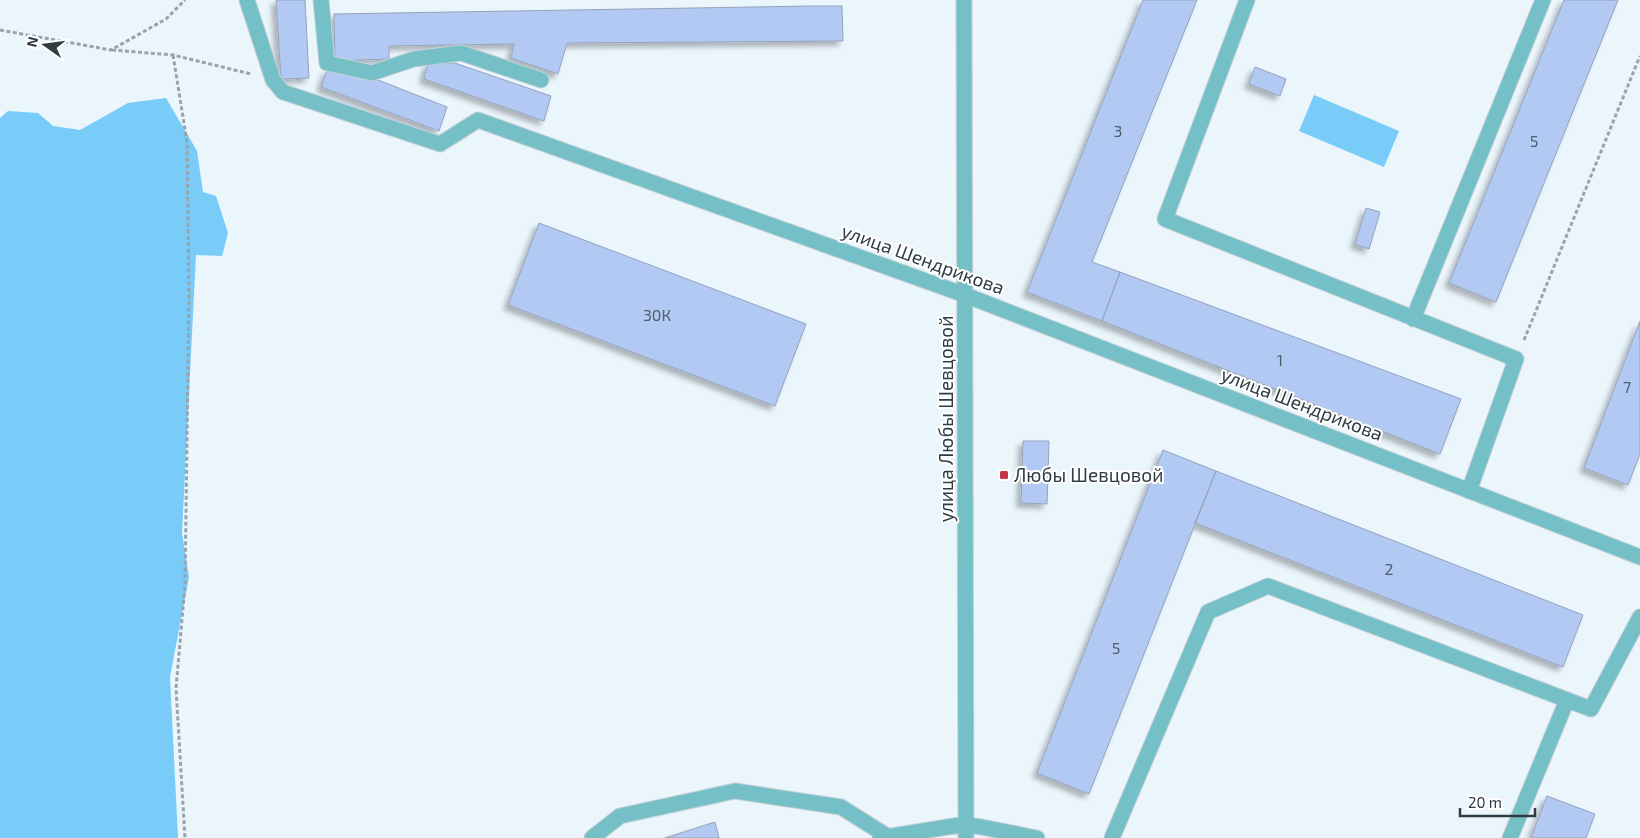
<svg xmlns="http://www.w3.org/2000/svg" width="1640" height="838" font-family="'Exo 2',sans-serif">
  <defs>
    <filter id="shadow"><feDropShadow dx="-4.5" dy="4.5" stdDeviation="2.5" flood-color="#0004"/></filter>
  </defs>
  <rect width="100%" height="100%" fill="#eaf5fc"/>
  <path fill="#79ccf8" d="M1314 95 1399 131 1384 167 1299 131Z
    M166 98 197 151 203 192 216 196 228 233 222 256 196 255 182 533 189 577 170 677 178 838H0V118L8 111 38 113 53 126 80 130 128 103Z"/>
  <path fill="#b2c9f3" stroke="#95a2ba" filter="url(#shadow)" d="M276 0H305L309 78 281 79Z
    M1143 0H1197L1092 262 1120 272 1102 321 1027 292Z
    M1564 0H1618L1496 302 1449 283Z
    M813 6H842L843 41 567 43 558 74 511 58 514 44 389 46V59L335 61 334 14Z
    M428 63H455L551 96 544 121 424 79Z
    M1255 67 1286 79 1280 96 1249 84Z
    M327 70 368 76 447 107 439 131 321 87Z
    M1366 208 1380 212 1369 249 1355 244Z
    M539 223 806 324 775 406 508 305Z
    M1120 272 1461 399 1440 454 1102 321Z
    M1640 321V454L1628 485 1584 468Z
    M1023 441H1049L1047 504 1021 503Z
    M1163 450 1216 471 1089 794 1037 773Z
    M1216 471 1583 615 1563 667 1195 523Z
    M1547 796 1595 814 1586 838H1531Z
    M715 822 719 838H665Z"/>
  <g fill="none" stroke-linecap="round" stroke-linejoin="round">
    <defs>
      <path id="minor" d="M247 0 273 80 283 92 440 144 478 120 965 295 1640 557
        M321 0 327 63 372 73 414 59 461 53 541 80
        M964 0 966 838
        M1247 0 1165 219 1516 359 1469 491
        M1413 319 1543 0
        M592 838 620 816 735 791 841 807 887 836
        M880 838 966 824 1037 838
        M1112 838 1208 612 1268 586 1591 709 1640 617
        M1510 838 1567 700"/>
    </defs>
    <use href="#minor" stroke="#c5d0d7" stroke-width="17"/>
    <path stroke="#98a3aa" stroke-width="3" stroke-dasharray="4 2.5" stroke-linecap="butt" d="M0 30 111 50 166 19 185 0
      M112 50 173 55 251 74
      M173 55 187 142 189 293 185 585 176 688 185 838
      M1524 340 1640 56"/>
    <use href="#minor" stroke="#75c0c7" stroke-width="15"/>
  </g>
  <rect fill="#c63645" stroke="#fff" stroke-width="2" x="999" y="470" width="10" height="10" rx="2.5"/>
  <g text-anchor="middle" stroke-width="4" stroke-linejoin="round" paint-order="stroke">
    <g font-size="16" fill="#505f6e">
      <text x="1118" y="137">3</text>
      <text x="1534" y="147">5</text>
      <text x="657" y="321">30К</text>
      <text x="1280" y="366">1</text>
      <text x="1627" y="393">7</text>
      <text x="1389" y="575">2</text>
      <text x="1116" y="654">5</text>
    </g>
    <g font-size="19" fill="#303c42" stroke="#fff">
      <text transform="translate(923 259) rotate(20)" y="7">улица Шендрикова</text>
      <text transform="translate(1302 404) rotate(21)" y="7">улица Шендрикова</text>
      <text transform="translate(946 419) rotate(-90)" y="7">улица Любы Шевцовой</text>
    </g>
    <g font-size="19" fill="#303c42" stroke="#fff" text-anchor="start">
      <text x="1014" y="482">Любы Шевцовой</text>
    </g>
  </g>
  <g transform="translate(45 45) rotate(284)" stroke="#ffffff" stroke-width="4" paint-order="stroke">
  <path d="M0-4L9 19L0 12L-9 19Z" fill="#303c42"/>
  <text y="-8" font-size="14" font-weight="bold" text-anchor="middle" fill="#303c42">N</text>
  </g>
  <path d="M1460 808v8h75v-8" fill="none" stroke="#303c42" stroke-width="2.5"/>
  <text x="1468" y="808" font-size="15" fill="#303c42" stroke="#ffffff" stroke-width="4" paint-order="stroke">20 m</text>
</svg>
